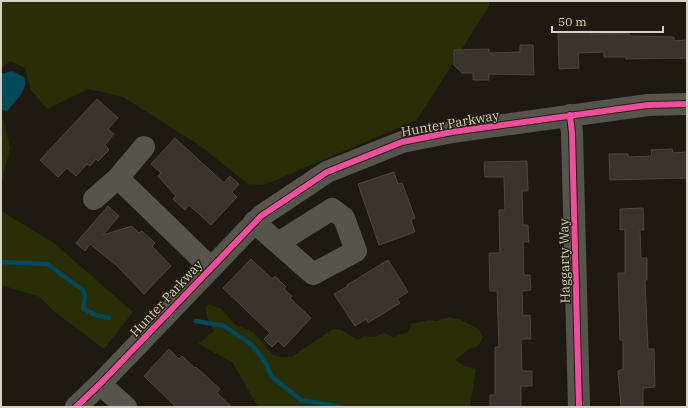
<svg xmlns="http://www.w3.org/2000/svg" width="688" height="408" font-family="'IBM Plex Serif',serif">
  <rect width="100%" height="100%" fill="#1e1a11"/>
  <path fill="#292e07" d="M1 1H489V6L417 120 264 185 248 184 199 145 123 97 89 89 47 109 31 90 25 68 10 61 1 69Z
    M1 118 4 121 10 148 1 186Z
    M1 211 54 243 133 312 104 349 55 312 40 297 1 285Z
    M208 304 222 309 234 324 253 332 273 355 281 357H291L333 329H339L358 340 364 336 374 337 384 333 393 337 408 332 411 327 410 324 429 320 436 321 450 317 461 320 479 329 483 337 478 346 469 349 455 360 464 366 476 369 470 407H258L232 362 198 344 214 331 209 322 205 308Z"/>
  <path fill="#034959" d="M12 71 24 77C29 89 16 100 9 109L7 111 1 110V74Z"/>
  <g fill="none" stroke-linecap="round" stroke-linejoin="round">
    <path stroke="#034959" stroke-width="4.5" d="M1 262 47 264 83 290 85 296 83 308 95 315 109 318
      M196 321 224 326 252 345 265 362 272 377 301 400 340 407"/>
  </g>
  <path fill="#39342e" stroke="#4c4741" d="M591 31V34L629 33V36L674 37V41L687 40V58L626 59V57H604V52L578 53 579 68 559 69 558 32Z
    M520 45H533L534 75 489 74V80H473V73H462L454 65V50L489 49V53L520 52Z
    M97 99 118 118 108 129 114 134 105 145 109 150 98 161 96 159 90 166 87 164 76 176 67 168 58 177 40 160Z
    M175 138 224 183 230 176 239 184 232 192 237 197 211 225 189 205 185 210 173 199 176 196 158 176 161 173 151 164Z
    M672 149 673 153 687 152V178L610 180 609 154H628V157L652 156 651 150Z
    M527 161 528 191H522L523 225H528L529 242H523L524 275H530L531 290 522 291 523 316 530 315 531 339H521L522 371H532V386H521V407H490V395H495V347H499L497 291H490L489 253H500L499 210H505L504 177H485L484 162Z
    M394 172 398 184 402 183 415 218 411 220 415 232 379 245 358 184Z
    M108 206 119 216 103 235 132 226 139 233 142 231 155 243 152 246 171 266 144 294 117 266 90 244 85 251 76 243Z
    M643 208 644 230H640L641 258H647V280H645L648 349H654L655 387 643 388V407H621L618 371 623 369V340H620L618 273H625V229L620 230V209Z
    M251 259 272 279 275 276 286 287 284 289 292 296 290 298 311 318 284 347 278 341 272 347 264 339 270 333 223 288Z
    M388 260 408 292 397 299 400 303 368 323 366 319 355 326 334 294 348 286 347 285Z
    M169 349 179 359 182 356 195 368 196 367 220 389 217 393 232 407H176L144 376Z"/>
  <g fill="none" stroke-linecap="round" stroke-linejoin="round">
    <path stroke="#56544c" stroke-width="22" d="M570 115 572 133 579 407
      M118 178 144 147
      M94 199 118 178 210 267
      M254 222 313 274 356 251 344 218 332 209 278 243
      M100 384 126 407
      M76 407 100 384 261 216 327 172 402 142 452 132 648 105 687 104"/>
    <defs>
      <path id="cycleway" d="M570 115 572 133 579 407
        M76 407 100 384 261 216 327 172 402 142 452 132 648 105 687 104"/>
    </defs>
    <use href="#cycleway" stroke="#241d0b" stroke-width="8"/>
    <use href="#cycleway" stroke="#ef4d9e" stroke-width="6"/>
  </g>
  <g text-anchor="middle" stroke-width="3" stroke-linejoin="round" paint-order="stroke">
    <g font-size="13" fill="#d5d1c6" stroke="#241d0b">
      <text transform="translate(450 123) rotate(-10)" y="5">Hunter Parkway</text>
      <text transform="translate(564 261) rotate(-91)" y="5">Haggarty Way</text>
      <text transform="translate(166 298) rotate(-47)" y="5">Hunter Parkway</text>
    </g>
  </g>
  <rect width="688" height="408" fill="none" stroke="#d5d1c6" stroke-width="4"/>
  <path d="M552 26v6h111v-6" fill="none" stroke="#d5d1c6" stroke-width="2"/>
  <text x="558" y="26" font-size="12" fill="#d5d1c6" stroke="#241d0b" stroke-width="3" paint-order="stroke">50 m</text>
</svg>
